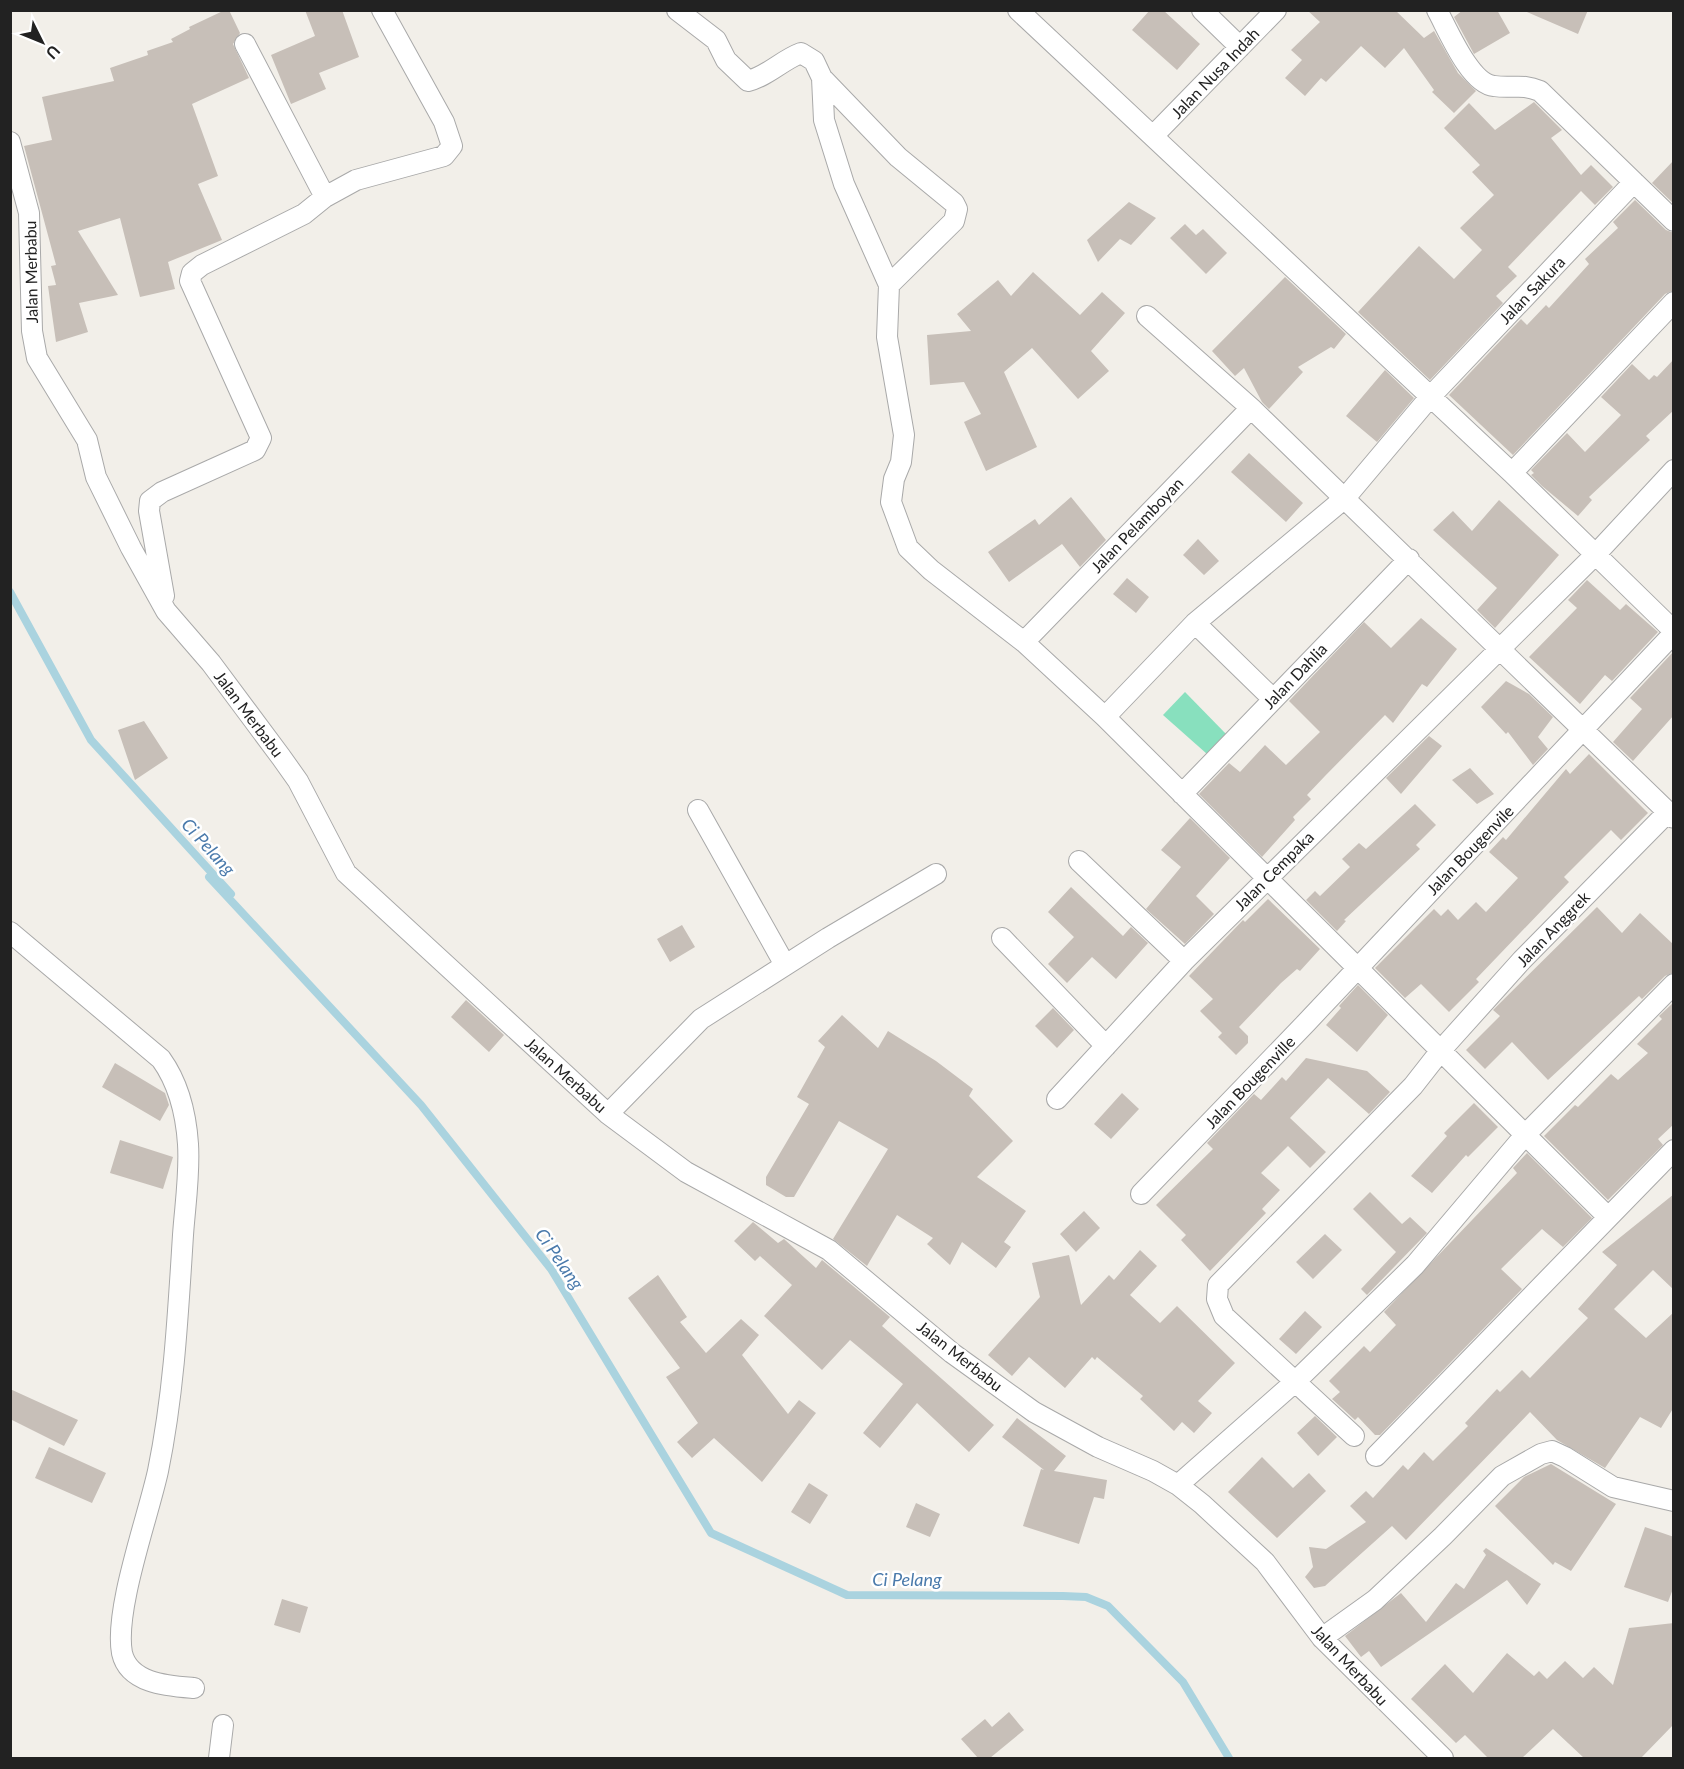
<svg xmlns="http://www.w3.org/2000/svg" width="1684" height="1769" font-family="Lato,sans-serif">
  <rect width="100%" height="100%" fill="#f2efe9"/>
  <path fill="#88e0be" d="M1185 692 1227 735 1207 754 1163 715Z"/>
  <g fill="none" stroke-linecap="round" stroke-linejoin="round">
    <path stroke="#aad3df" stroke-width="8" d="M10 592 91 740 231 894 209 877 421 1105 551 1269 711 1533 847 1595 1063 1596 1086 1597 1108 1606 1183 1682 1229 1758"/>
  </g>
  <path fill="#c7bfb8" d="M225 10H229L240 33 233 44 249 78 192 104 218 176 198 184 222 240 168 262 175 289 140 297 120 218 78 231 118 295 79 303 88 332 56 342 48 286 56 285 51 266 56 265 24 146 52 140 42 97 114 81 110 68 148 55 147 51 173 42 171 39 190 29 189 27Z
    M305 10H342L359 57 319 73 326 89 291 104 271 55 315 36Z
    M1150 10H1163L1200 44 1177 70 1132 30Z
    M1307 10H1395L1424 38 1434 31 1458 73 1476 91 1454 113 1432 92 1434 90 1404 48 1385 68 1361 46 1326 82 1321 78 1305 96 1285 78 1302 60 1291 50 1320 22Z
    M1463 10H1497L1510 33 1474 54 1454 17Z
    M1522 10H1588L1578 34Z
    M1534 102 1562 130 1551 138 1581 175 1591 165 1613 187 1595 205 1581 191 1508 267 1517 276 1496 296 1503 303 1430 380 1358 312 1419 246 1454 279 1482 250 1460 228 1494 195 1472 172 1480 165 1444 128 1469 103 1495 130Z
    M1674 160V204L1652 183Z
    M1635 200 1666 230 1674 233V290L1665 294 1513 455 1449 395 1521 319 1527 325 1546 305 1549 308 1589 264 1585 259 1618 228 1613 222Z
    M1129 202 1156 218 1131 245 1120 239 1098 262 1087 240Z
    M1185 224 1196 235 1203 229 1227 253 1206 274 1170 238Z
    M1033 272 1080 315 1102 292 1125 313 1091 351 1109 371 1078 399 1032 348 1004 372 1037 447 986 471 964 422 981 414 964 382 930 385 927 335 971 331 957 314 998 280 1011 296Z
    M1285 277 1346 334 1334 349 1331 347 1298 367 1303 372 1269 409 1262 402 1244 368 1235 376 1212 351Z
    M1674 359V410L1646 436 1650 440 1589 497 1592 500 1578 516 1542 486 1531 475 1534 473 1531 470 1567 433 1585 452 1621 415 1601 397 1632 364 1649 380 1654 375 1657 377Z
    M1385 370 1414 398 1377 442 1346 416Z
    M1249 453 1303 503 1286 522 1231 472Z
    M1071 497 1106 540 1080 567 1062 544 1009 582 988 552 1035 519 1039 525Z
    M1499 500 1559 555 1495 628 1477 610 1497 588 1433 530 1453 511 1472 531Z
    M1198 539 1219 561 1204 575 1183 555Z
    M1127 578 1149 597 1136 613 1113 594Z
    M1587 580 1620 610 1626 604 1658 632 1612 681 1605 675 1580 704 1529 657 1577 608 1568 600Z
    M1421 618 1457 649 1427 687 1422 684 1393 723 1385 715 1325 776 1307 795 1311 799 1293 817 1295 820 1262 857 1199 794 1229 763 1240 772 1265 745 1286 765 1320 732 1289 701 1364 622 1391 648Z
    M1674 651V715L1633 761 1613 742 1642 709 1630 698Z
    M1506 681 1529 694 1553 717 1538 737 1548 749 1533 765 1508 732 1506 734 1481 707Z
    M144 721 168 758 135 780 118 730Z
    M1429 736 1442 746 1401 794 1386 778Z
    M1589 754 1648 813 1621 840 1611 830 1564 877 1569 882 1476 979 1479 982 1449 1012 1421 984 1405 998 1375 968 1434 909 1441 916 1448 909 1458 920 1476 902 1486 912 1518 878 1489 852 1503 837 1506 840 1566 769 1570 774Z
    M1470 768 1494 794 1477 804 1452 780Z
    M1415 804 1436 825 1416 845 1420 849 1344 920 1346 921 1337 931 1306 900 1315 891 1320 896 1350 867 1342 859 1359 843 1366 849Z
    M1190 818 1230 858 1196 896 1214 914 1185 944 1146 909 1181 867 1161 850Z
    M1071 887 1123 936 1131 927 1148 943 1116 979 1092 957 1067 983 1048 964 1074 937 1048 912Z
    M1268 899 1320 949 1300 971 1297 969 1281 983 1239 1027 1248 1036V1043L1236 1055 1218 1037 1222 1033 1200 1011 1213 999 1189 976 1243 920 1245 922Z
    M1597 907 1622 933 1640 913 1674 945V972L1665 976 1642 999 1639 996 1548 1080 1512 1042 1485 1069 1466 1050 1500 1016 1493 1010Z
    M682 925 695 947 670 962 657 939Z
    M1358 985 1388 1015 1357 1052 1326 1025 1341 1008 1339 1006Z
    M466 1000 504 1035 489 1052 451 1017Z
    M1674 1002V1124L1658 1139 1663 1145 1608 1200 1544 1136 1575 1105 1578 1107 1611 1074 1618 1080 1648 1053 1637 1044 1662 1019 1659 1016Z
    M1053 1008 1074 1030 1057 1048 1035 1026Z
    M842 1015 878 1048 888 1031 936 1061 973 1089 969 1096 1013 1141 977 1177 1026 1211 1004 1242 1011 1247 996 1268 962 1242 950 1265 927 1244 933 1238 897 1215 867 1266 833 1239 888 1149 839 1121 794 1197H786L766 1185V1177L809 1104 797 1097 825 1047 818 1041Z
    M1306 1058 1367 1071 1390 1092 1369 1114 1328 1078 1290 1118 1326 1152 1310 1168 1288 1146 1261 1173 1280 1190 1262 1209 1266 1213 1210 1271 1181 1240 1186 1235 1156 1205 1213 1149 1207 1143 1254 1094 1261 1100 1282 1077 1286 1081Z
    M115 1063 165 1093 169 1105 160 1121 102 1087Z
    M1122 1093 1139 1109 1111 1139 1094 1124Z
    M1474 1103 1498 1127 1468 1157 1466 1155 1432 1193 1411 1176 1447 1136 1444 1133Z
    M120 1140 173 1157 163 1189 110 1173Z
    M1527 1153 1592 1218 1563 1247 1542 1229 1501 1269 1522 1289 1380 1435H1375L1358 1417 1355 1420 1332 1399 1340 1392 1329 1381 1364 1346 1370 1352 1396 1325 1384 1312 1517 1173 1513 1168Z
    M1370 1192 1402 1224 1410 1217 1427 1233 1367 1295 1361 1289 1396 1252 1353 1209Z
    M1674 1194V1290L1653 1270 1614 1309 1646 1338 1674 1312V1407L1661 1428 1640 1417 1605 1468 1557 1440 1530 1412 1406 1540 1392 1526 1325 1586 1314 1588 1305 1577 1313 1567 1309 1547 1326 1549 1366 1522 1350 1506 1366 1491 1373 1498 1403 1465 1408 1470 1424 1452 1433 1461 1468 1426 1465 1423 1497 1389 1500 1392 1522 1370 1530 1378 1588 1318 1578 1309 1617 1265 1602 1252Z
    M1084 1211 1100 1228 1076 1252 1060 1234Z
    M753 1222 778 1243 784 1239 816 1268 822 1260 890 1317 882 1326 994 1425 969 1452 917 1403 880 1448 863 1433 903 1384 850 1340 822 1370 764 1316 792 1285 760 1256 755 1261 734 1241Z
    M1325 1234 1342 1250 1313 1279 1296 1262Z
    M1140 1250 1157 1266 1130 1295 1160 1323 1177 1306 1235 1363 1198 1401 1212 1413 1194 1433 1182 1422 1174 1431 1140 1399 1143 1396 1097 1357 1095 1360 1092 1357 1065 1388 1029 1357 1012 1376 988 1355 1040 1297 1032 1263 1069 1255 1081 1305 1109 1275 1114 1280Z
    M658 1275 687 1317 680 1322 706 1353 741 1319 759 1335 742 1355 788 1414 799 1400 816 1413 762 1482 714 1438 692 1458 677 1442 698 1423 666 1377 680 1368 628 1298Z
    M1305 1311 1322 1327 1296 1354 1279 1339Z
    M10 1389 78 1420 64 1446 10 1419Z
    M1315 1416 1337 1437 1318 1456 1297 1433Z
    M1017 1418 1066 1456 1054 1471 1107 1480 1104 1499 1094 1497 1079 1544 1023 1526 1041 1469 1044 1470 1002 1437Z
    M49 1447 106 1473 92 1503 35 1478Z
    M1262 1457 1293 1488 1309 1473 1326 1491 1277 1538 1228 1492Z
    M1551 1464 1616 1504 1571 1571 1555 1562 1553 1565 1495 1506 1524 1477Z
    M809 1483 828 1495 810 1524 791 1512Z
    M916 1503 940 1514 930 1537 906 1527Z
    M1645 1527 1674 1537V1586L1668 1602 1624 1587Z
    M1486 1548 1541 1584 1527 1605 1507 1580 1381 1667 1369 1651 1361 1657 1345 1636 1401 1593 1426 1622 1456 1583 1464 1589 1486 1555 1483 1551Z
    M282 1599 308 1607 300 1633 274 1625Z
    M1674 1623V1724L1641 1758H1584L1553 1729 1522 1758H1488L1465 1735 1456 1743 1411 1699 1445 1664 1473 1693 1507 1653 1534 1676 1539 1671 1547 1679 1565 1661 1583 1678 1594 1667 1613 1685 1629 1628Z
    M1009 1712 1024 1730 990 1758H978L961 1739 985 1719 992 1727Z"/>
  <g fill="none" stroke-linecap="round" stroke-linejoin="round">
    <defs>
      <path id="street" d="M677 10 716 40 726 60 748 81C768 76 782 60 801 53L814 61 822 78 824 120 844 184 889 285 887 337 904 435 901 462 894 479 891 502 908 548 931 570 1024 642 1105 717 1608 1217
        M1018 10 1512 473 1674 631
        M1202 10 1240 47
        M1437 10C1448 30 1470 84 1494 86 1513 89 1521 83 1540 91L1674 221
        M245 44 325 197
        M822 78 898 157 954 203 957 209 954 221 889 285
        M1153 136 1276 10
        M10 142 29 213 32 331 37 358 87 440 96 477 131 548 166 611 211 663 281 757 298 781 346 873 608 1114 686 1172 829 1250 952 1353 1034 1412 1098 1447 1153 1471 1178 1485 1202 1504 1265 1562 1322 1638 1443 1758
        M1147 316 1251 408 1674 818
        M1512 473 1674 302
        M164 596 149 511 150 501 162 492 255 450 261 438 190 281 192 273 202 265 304 214 325 197 356 180 444 156 452 146 444 122 382 10
        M1195 623 1273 699
        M1024 642 1251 408
        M1105 717 1195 623 1345 498 1430 397 1634 182
        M1182 794 1409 559
        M698 810 785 965
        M1079 861 1184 961
        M10 932 161 1059C179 1084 186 1114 188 1144 190 1174 185 1206 183 1235 178 1314 174 1393 158 1471 148 1517 114 1610 122 1653 129 1684 169 1686 194 1688
        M1002 938 1106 1046
        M1057 1099 1184 961 1595 555 1674 470
        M608 1114 701 1019 828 938 936 874
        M1141 1194 1306 1023 1674 633
        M1354 1436 1224 1316 1217 1299 1218 1285 1413 1086 1442 1049 1522 960 1668 812
        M1376 1456 1674 1150
        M1178 1485 1296 1381 1415 1265 1525 1135 1674 984
        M1322 1638 1375 1600 1443 1536 1502 1476 1541 1454 1552 1451 1565 1457 1613 1487 1674 1501
        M219 1758 223 1725"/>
    </defs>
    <use href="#street" stroke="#a9a9a9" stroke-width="22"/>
    <use href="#street" stroke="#fff" stroke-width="20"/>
  </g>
  <g text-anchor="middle" stroke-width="5" stroke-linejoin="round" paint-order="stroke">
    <g font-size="16" fill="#222" stroke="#fff">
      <text transform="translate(1215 73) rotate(-46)" y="6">Jalan Nusa Indah</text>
      <text transform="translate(31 272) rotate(-91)" y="6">Jalan Merbabu</text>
      <text transform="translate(1532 290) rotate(-46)" y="6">Jalan Sakura</text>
      <text transform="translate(1137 525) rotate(-46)" y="6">Jalan Pelamboyan</text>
      <text transform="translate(1295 676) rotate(-46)" y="6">Jalan Dahlia</text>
      <text transform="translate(249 714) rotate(53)" y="6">Jalan Merbabu</text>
      <text transform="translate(1470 850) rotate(-46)" y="6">Jalan Bougenvile</text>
      <text transform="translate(1274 871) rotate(-45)" y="6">Jalan Cempaka</text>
      <text transform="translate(1553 929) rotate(-46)" y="6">Jalan Anggrek</text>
      <text transform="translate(566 1075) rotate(42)" y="6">Jalan Merbabu</text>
      <text transform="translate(1250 1082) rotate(-46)" y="6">Jalan Bougenville</text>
      <text transform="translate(960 1356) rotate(38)" y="6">Jalan Merbabu</text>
      <text transform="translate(1350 1665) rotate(47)" y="6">Jalan Merbabu</text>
    </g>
    <g font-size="18" font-style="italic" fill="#4a7aab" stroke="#fff">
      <text transform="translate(208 847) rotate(48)" y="6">Ci Pelang</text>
      <text transform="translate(559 1259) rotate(55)" y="6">Ci Pelang</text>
      <text x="907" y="1586">Ci Pelang</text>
    </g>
  </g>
  <rect width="1684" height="1769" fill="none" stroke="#222222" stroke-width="24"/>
  <g transform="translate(42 42) rotate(133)" stroke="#ffffff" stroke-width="4.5" paint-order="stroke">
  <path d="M0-4.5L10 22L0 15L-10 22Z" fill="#222222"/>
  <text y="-9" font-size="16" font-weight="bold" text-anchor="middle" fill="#222222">U</text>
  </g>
</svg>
